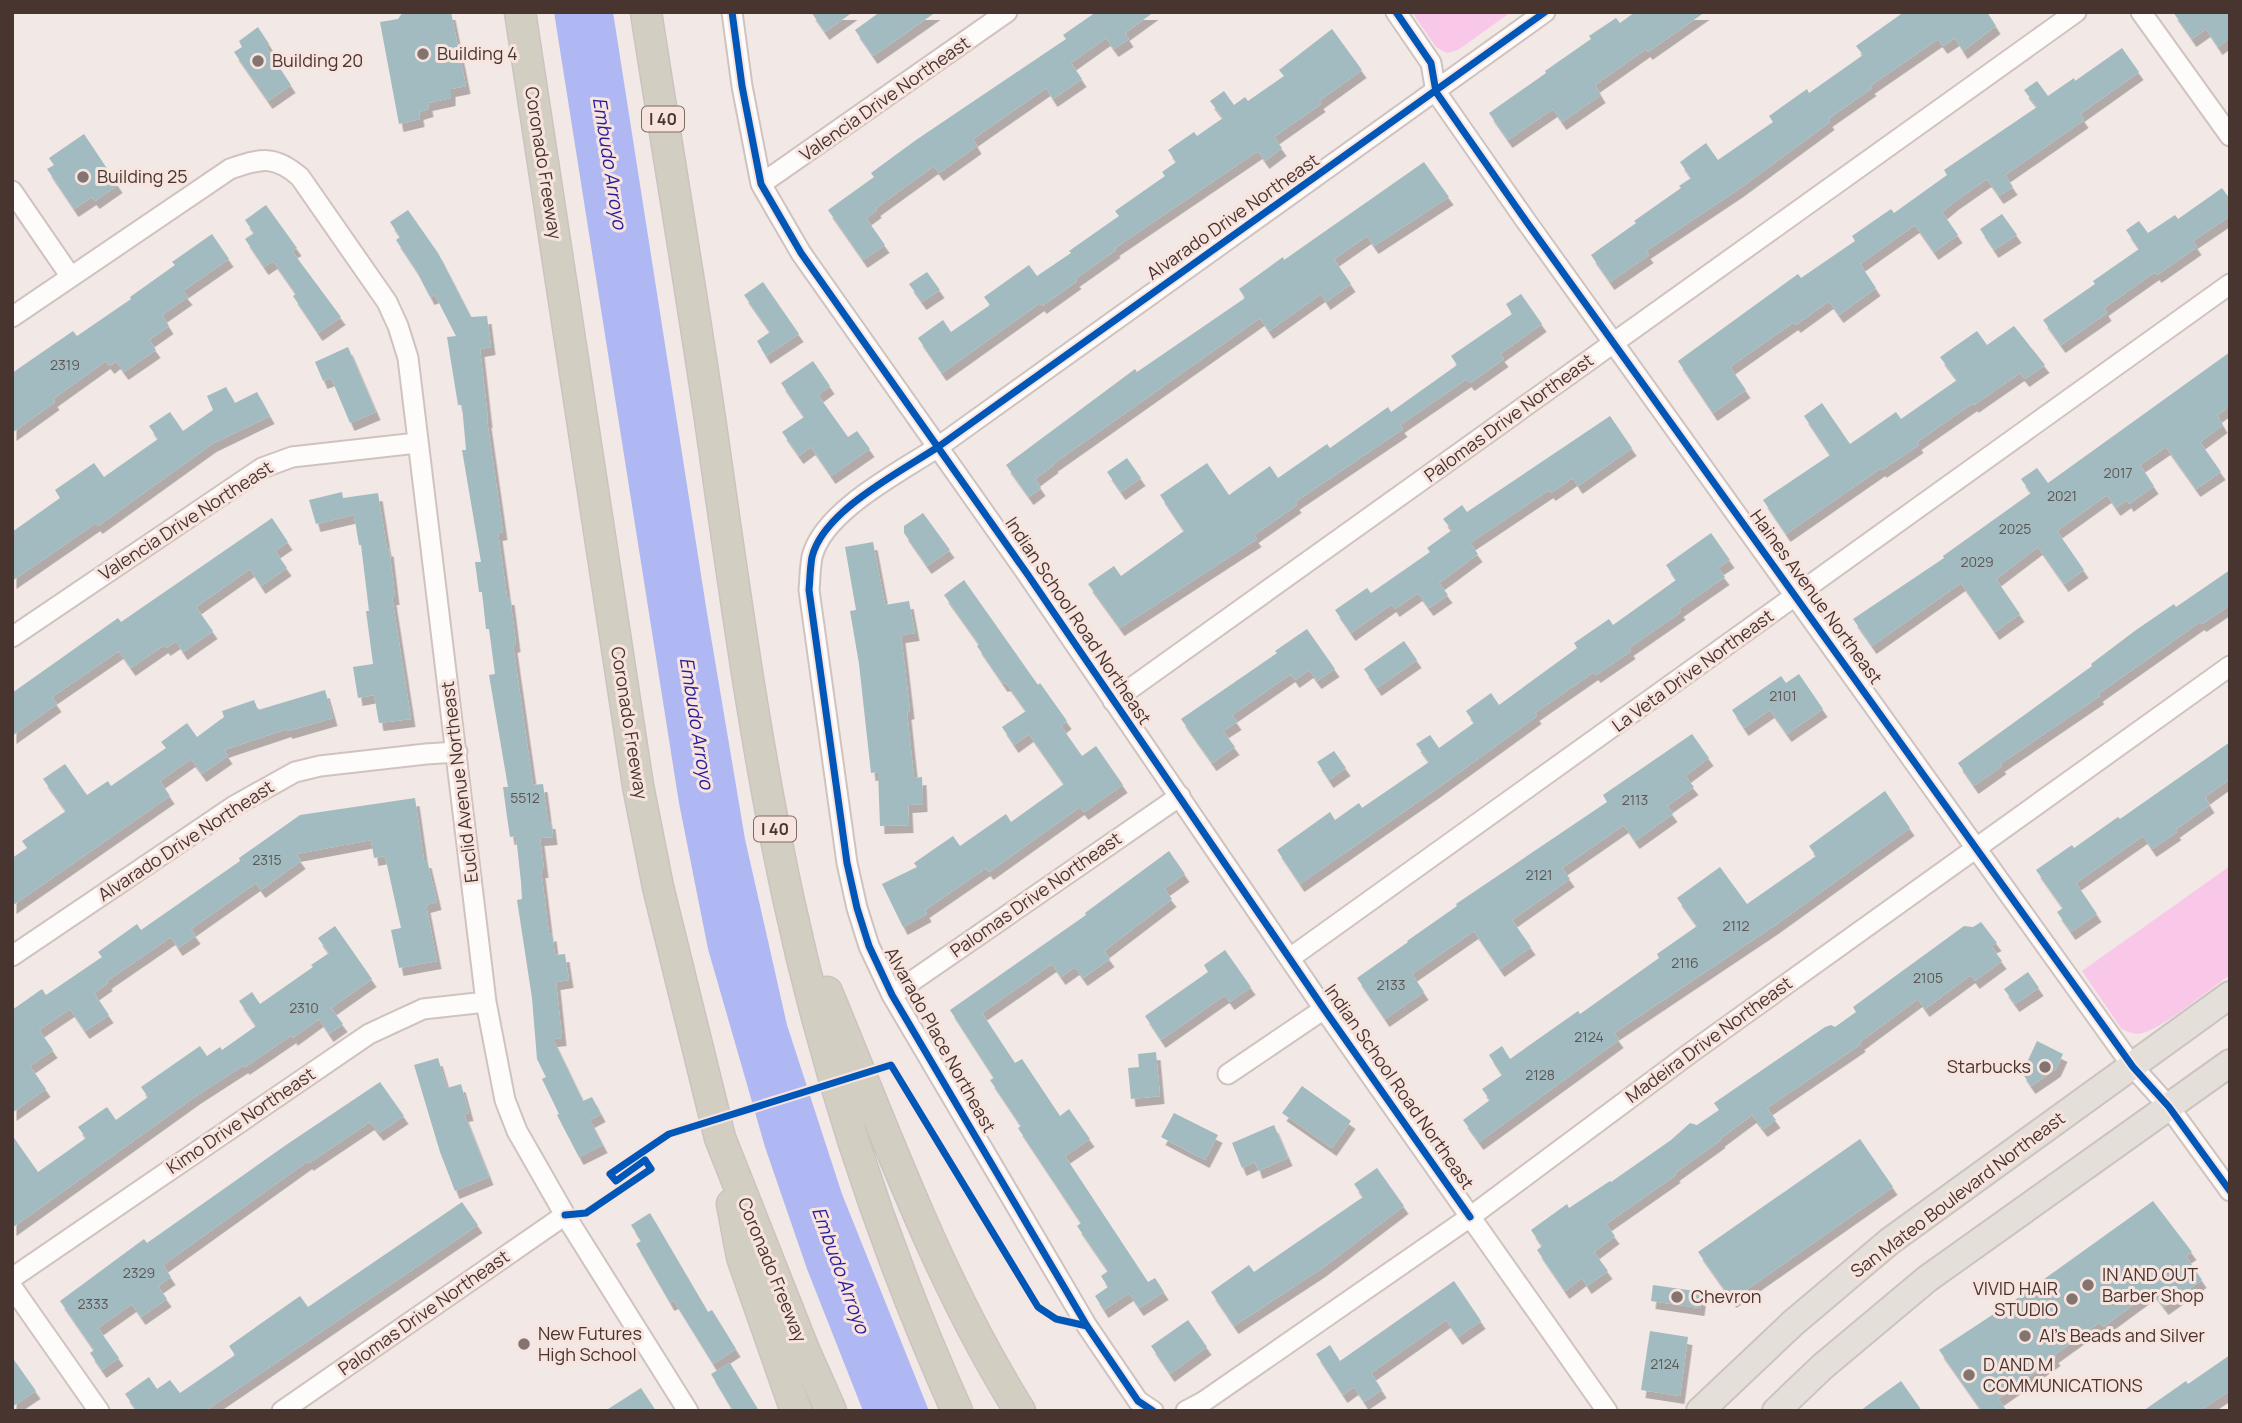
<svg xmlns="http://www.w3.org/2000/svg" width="2242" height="1423" font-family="Manrope,sans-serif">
  <defs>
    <filter id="shadow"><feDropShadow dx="4.5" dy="8" stdDeviation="0" flood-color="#0004"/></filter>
  </defs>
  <rect width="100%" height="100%" fill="#f2e8e5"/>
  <path fill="#f9c7e8" d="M1412 12H1511L1458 50 1447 53 1436 47Z
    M2230 866V975C2211 988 2162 1029 2142 1033 2134 1035 2128 1032 2121 1028L2082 971Z"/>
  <path fill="#b0b8f4" d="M554 12H613L707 613 745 839 787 1025 842 1194 929 1411H863L807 1269 765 1147 708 949 679 803Z"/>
  <path fill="#a1bbc0" filter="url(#shadow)" d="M403 12H451L466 86 451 89V98L428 103 429 109 419 112 420 119 399 124 380 22 398 19Z
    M811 12H853L825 32Z
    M880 12H936L873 56 855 30Z
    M1096 12H1154L1125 33 1129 39 1114 49 1106 38 1071 63 1082 79 1053 99 1046 88 973 139 977 146 939 173 934 166 876 208 877 210 866 218 885 245 863 260 828 210 874 177 871 173 916 140 1066 39 1063 35Z
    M1635 12H1705L1648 52 1646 49 1595 85 1601 95 1562 122 1553 109 1508 140 1489 113 1546 73 1545 71 1591 39 1589 36 1616 18 1620 23Z
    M1904 12H1987L1996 26 1963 51 1955 38 1943 46 1938 39 1870 86 1872 88 1828 119 1830 122 1739 189 1646 251 1649 255 1610 282 1591 255 1636 223 1634 221 1681 188 1679 186 1691 178 1680 162 1706 143 1718 160 1773 122 1769 116 1807 89 1809 93 1863 55 1856 46Z
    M2173 12H2230V38L2218 47 2206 29 2192 39Z
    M258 27 269 44 266 47 291 85 268 101 234 52 242 47 239 41Z
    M1332 29 1362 70 1319 101 1321 104 1274 137 1282 148 1265 161 1258 151 1115 248 1116 250 1075 279 1077 281 1042 306 1040 303 942 373 918 338 943 320 951 332 990 305 984 297 1029 265 1037 276 1071 253 1069 251 1119 216 1115 211 1165 176 1162 172 1176 162 1168 150 1194 132 1197 136 1223 118 1210 101 1224 91 1234 105 1245 97 1248 101 1284 76 1279 70Z
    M2122 48 2139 72 2080 114 2084 120 2005 175 2013 187 1999 196 1987 179 1954 202 1942 212 1958 235 1934 252 1915 225 1860 264 1876 288 1839 315 1829 301 1796 325 1794 322 1730 367 1746 390 1713 413 1678 361 1798 274 1801 278 1855 241 1852 236 1891 209 1894 213 1947 175 1944 170 2037 107 2024 90 2037 81 2048 96 2074 78 2075 81Z
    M84 134 118 185 95 201 92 197 74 209 47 169 54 165 49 158Z
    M1424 162 1449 197 1374 246 1367 236 1334 259 1351 284 1326 302 1321 294 1269 331 1260 318 1053 464 1054 465 1035 479 1041 488 1029 497 1006 465 1135 369 1137 372 1245 298 1239 289 1283 257 1284 260Z
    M2222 188 2230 199V216L2193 241 2197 247 2157 275 2155 272 2104 308 2107 313 2061 345 2043 320 2095 284 2093 281 2139 249 2126 230 2139 221 2148 233 2175 215 2178 219Z
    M266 205 297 248 292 251 341 317 318 333 293 296 296 294 273 261 264 267 245 239 254 233 245 220Z
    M408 210 438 253 471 317 487 316 491 347 480 349 488 420H487L503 532 498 533 507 597H510L516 644 513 645 533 785 543 784 548 821H551L553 837 540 838 544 870H541L549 934 552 933 555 955 565 954 569 980 556 982 562 1038 553 1039 583 1101 592 1097 601 1114 590 1120 603 1145 579 1157 557 1115 559 1114 542 1079 546 1077 537 1059 532 998 517 900 522 899 521 882 516 836 510 837 507 817 503 787H508L489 675 495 674 489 629H486L482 592H479L475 562H481L462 450H466L462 405H458L447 337 456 336 435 295 430 297 416 270 396 240 400 237 390 222Z
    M2002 214 2017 235 1994 250 1980 229Z
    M212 234 229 259 183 291 188 297 162 315 169 326 149 340 156 350 124 372 116 361 110 366 106 361 53 399 55 402 12 433V373L73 331 77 336 131 299 130 297 175 265 172 262Z
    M927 272 940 290 922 302 909 284Z
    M763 282 799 334 766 356 757 341 770 332 744 295Z
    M1521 294 1542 324 1500 354 1504 359 1470 383 1467 379 1400 425 1403 429 1295 502 1297 505 1254 535 1257 539 1120 628 1088 584 1114 566 1121 576 1184 531 1160 495 1207 463 1229 495 1270 466 1278 478 1327 444 1330 448 1388 407 1391 412 1457 365 1451 356 1512 314 1506 304Z
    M2014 326 2045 365 2025 379 2020 373 1974 405 1973 403 1917 442 1919 445 1882 470 1881 468 1786 534 1763 500 1830 455 1804 416 1822 403 1850 444 1896 412 1901 419 1957 380 1940 357 1977 331 1987 345Z
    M348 347 376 412 350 423 331 378 323 381 315 362Z
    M2230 352V406L2217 415 2223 425 2200 442 2221 472 2196 489 2166 447 2140 465 2154 486 2129 504 2127 500 2116 508 2107 495 2057 531 2084 570 2064 584 2038 547 1996 579 2020 614 1995 632 1961 583 1872 646 1853 619 1944 558 1943 556 2031 493 2021 479 2037 468 2048 483Z
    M813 361 830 386 818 395 848 437 857 431 870 449 831 476 811 447 799 456 782 432 804 417 781 383Z
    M226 387 235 403 257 392 270 416 212 444 98 526 96 523 12 581V532L60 498 55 490 94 463 104 477 158 439 149 426 170 412 183 431 213 410 207 396Z
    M1610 416 1632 448 1578 486 1573 478 1551 493 1549 490 1470 543 1478 554 1439 583 1448 595 1429 608 1418 593 1395 609 1392 604 1351 633 1335 610 1367 588 1371 593 1430 552 1427 548 1452 530 1443 519 1462 505 1467 512Z
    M1127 458 1141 478 1121 492 1107 472Z
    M342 492 343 498 378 493 387 549 389 548 395 597H392L411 719 379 723 374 695 358 698 353 667 373 664 366 611H369L361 545H359L354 515 316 524 309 500Z
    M923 513 950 550 927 566 904 533V526Z
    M272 518 288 542 275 551 287 568 261 586 250 569 196 607 213 631 183 652 176 641 166 648 164 645 131 668 119 651 52 697 57 704 12 736V693L118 618 121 622Z
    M1711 533 1730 560 1718 568 1725 577 1679 609 1681 612 1629 648 1631 651 1596 675 1594 672 1535 713 1537 716 1435 790 1300 884 1277 850 1330 812 1335 820 1359 803 1362 808 1429 762 1416 744 1430 735 1439 748 1474 723 1466 711 1491 693 1499 705 1577 648 1574 643 1609 619 1613 625 1676 580 1666 565Z
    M873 542 885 605 909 601 915 633 901 635 910 711 907 712 914 778 922 777 923 804 908 805 909 825 880 826 878 772 871 773 859 664 850 611 856 610 845 547Z
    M2230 570V605L2202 624 2200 622 2098 694 2100 696 2000 764 2002 766 1974 786 1958 763 2092 666 2091 664 2136 630 2174 604 2176 607Z
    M964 580 1038 685 1040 683 1067 721 1061 726 1082 756 1096 746 1123 785 1084 812 1080 807 989 872 986 868 925 910 927 914 903 927 882 884 917 867 914 863 953 836 960 846 1006 814 1011 822 1064 784 1029 734 1014 745 1002 727 1026 711 1006 683 1003 684 977 646 979 644 944 595Z
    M1307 629 1335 669 1317 681 1309 670 1295 680 1291 674 1232 715 1237 722 1223 731 1235 747 1212 763 1181 719 1277 653 1275 651Z
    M1404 641 1417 660 1377 688 1364 669Z
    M1799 674 1823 709 1787 734 1770 710 1744 728 1732 710 1781 676 1786 683Z
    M325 690 333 718 288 731 287 729 224 750 228 756 202 774 191 759 160 781 170 796 12 906V858L27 848 22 841 66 811 43 779 65 764 87 795 108 781 111 786 166 748 161 742 187 723 197 737 224 717 222 711 254 700 258 710Z
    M1692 734 1709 758 1685 776 1694 787 1667 806 1673 814 1635 841 1624 825 1562 868 1570 879 1512 920 1531 947 1500 969 1474 931 1412 974 1424 992 1385 1019 1357 978 1408 942 1407 941 1457 906 1456 904 1607 802 1603 795Z
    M2230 742V779L2205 797 2210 805 2175 830 2177 832 2152 849 2143 836 2076 883 2097 914 2071 932 2057 912 2063 908 2036 870 2072 845 2074 848 2118 817 2120 819Z
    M1334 751 1346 768 1329 780 1317 762Z
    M1885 791 1910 828 1774 926 1614 1033 1619 1040 1479 1142 1463 1120 1490 1100 1482 1089 1502 1075 1489 1055 1502 1046 1510 1059 1578 1011 1580 1014 1659 958 1657 954 1697 926 1677 898 1720 867 1747 904 1816 856 1809 846Z
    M415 798 424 860H427L437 902 426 905 437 961 399 968 391 930 401 928 385 856 374 858 371 840 296 854 301 861 261 890 256 883 191 929 196 936 178 948 171 937 107 981 108 983 94 993 109 1015 85 1031 70 1009 39 1030 53 1050 30 1066 46 1089 12 1113V1010L42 989 46 995 102 957 98 952 137 924 141 930 240 861 239 858 300 815Z
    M1169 851 1185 874 1164 889 1172 899 1104 951 1110 959 1083 978 1075 967 1061 977 1052 964 982 1013 1015 1063 1022 1059 1060 1116 1069 1109 1090 1139 1065 1156 1148 1282 1155 1278 1164 1292 1139 1308 1129 1293 1104 1310 1095 1296 1108 1287 1101 1276 1108 1271 1077 1226 1081 1223 1018 1128 1021 1126 990 1080 994 1078 950 1010 1086 915 1085 913Z
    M1981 922 1997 943 1991 946 2002 961 1975 981 1971 975 1925 1009 1918 999 1860 1042 1861 1044 1767 1108 1776 1120 1763 1129 1752 1115 1720 1139 1721 1140 1675 1173 1676 1175 1606 1224 1615 1236 1594 1252 1608 1271 1587 1286 1582 1278 1565 1291 1537 1250 1542 1246 1531 1230 1567 1204 1569 1208 1610 1181 1611 1182 1671 1140 1690 1123 1697 1125 1719 1110 1714 1103 1825 1027 1831 1025 1835 1027 1856 1012 1853 1007 1964 926 1973 927Z
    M335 926 372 979 331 1008 343 1024 329 1034 319 1019 293 1038 292 1035 245 1067 244 1065 196 1096 12 1228V1135L38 1172 86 1138 78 1127 107 1107 116 1120 148 1097 141 1087 200 1046 207 1056 220 1047 222 1050 256 1026 239 1001 252 992 260 1004 313 967 311 965 329 953 318 938Z
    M1225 950 1251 987 1230 1002 1225 995 1161 1040 1145 1016 1208 972 1204 965Z
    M2028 972 2039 988 2015 1004 2004 989Z
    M2037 1041 2063 1054 2056 1069 2031 1086 2022 1073Z
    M1156 1052 1160 1096 1131 1099 1128 1068 1139 1067 1138 1054Z
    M438 1058 447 1088 461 1084 469 1113 464 1114 489 1177 455 1191 440 1152 414 1065Z
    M380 1082 404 1116 379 1133 370 1122 309 1163 308 1161 163 1265 171 1277 158 1286 167 1299 141 1317 132 1304 98 1328 119 1358 102 1370 90 1353 94 1350 60 1301 144 1239 147 1243 286 1145Z
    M1302 1086 1351 1121 1332 1148 1282 1113Z
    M1174 1113 1218 1135 1205 1160 1161 1137Z
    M1274 1125 1288 1158 1258 1171 1255 1162 1242 1168 1232 1143Z
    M1860 1139 1893 1187 1732 1300 1698 1252Z
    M1377 1168 1404 1206 1321 1269 1234 1326 1211 1292 1249 1265 1254 1272 1363 1197 1354 1184Z
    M2153 1201 2192 1252 2186 1256 2202 1280 2164 1307 2152 1291 2103 1327 2100 1322 2054 1355 2056 1358 1998 1399 2007 1411H1982L1939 1350 2015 1300Z
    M462 1202 478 1225 205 1411H137L125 1394 149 1377 157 1389 170 1380 180 1393 235 1355 229 1346 300 1296 308 1307Z
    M650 1213 708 1312 712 1310 736 1349 713 1364 674 1301 670 1303 636 1244 641 1241 631 1225Z
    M1454 1281 1481 1321 1458 1337 1446 1320 1371 1373 1382 1390 1364 1402 1354 1387 1343 1395 1316 1354 1330 1345 1340 1361Z
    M1653 1285 1702 1292 1700 1308 1651 1301Z
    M1188 1320 1207 1347 1170 1374 1151 1346Z
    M1650 1331 1688 1337 1680 1396 1641 1390Z
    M2230 1355V1391L2213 1402 2199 1411H2143L2186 1381 2188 1384Z
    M12 1357 36 1391 12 1407Z
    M730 1363 759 1411H733L711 1374Z
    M1901 1381 1922 1411H1860L1880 1396Z
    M641 1388 656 1411H605Z"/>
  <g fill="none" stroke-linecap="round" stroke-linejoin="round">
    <defs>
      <path id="minor" d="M732 12 742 86 761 184 801 253 1028 575 1324 1009 1607 1411
        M1396 12 1431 63 1436 92 1526 221 2133 1067 2169 1107 2230 1191
        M2141 12 2230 136
        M761 184 1007 12
        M12 191 71 277
        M12 317 230 169C261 158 275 155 300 177L387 302 398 326 408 358 486 1002 505 1100 517 1131 565 1215 688 1411
        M12 637 262 468 292 457 417 443
        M1113 701 2076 12
        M12 956 234 806 295 772 320 766 426 754 457 752
        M1290 958 2230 284
        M892 995 1180 796
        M1228 1074 1324 1009
        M12 1278 369 1034 423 1009 486 1002
        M12 1287 99 1411
        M282 1411 565 1215
        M1153 1411 1138 1401 1087 1326 892 995 869 946 857 908 847 863 809 590C810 579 810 568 812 557 823 511 900 472 938 447L1545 12
        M1186 1411 1203 1402 1470 1217 1689 1054 2230 666"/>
      <path id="major" d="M1700 1411 1793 1323 1890 1241 2230 995
        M1776 1411 1822 1367 1927 1279 2230 1063"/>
      <path id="highway" d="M520 12 638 786 658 887 720 1138 804 1350 831 1411
        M646 12C667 148 690 283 710 419 733 579 754 739 788 897 826 1073 883 1246 957 1411
        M827 992C886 1134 938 1280 1020 1411
        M732 1204 742 1257 796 1411"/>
    </defs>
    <use href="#minor" stroke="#d0c3bf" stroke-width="23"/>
    <use href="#major" stroke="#cbc3c0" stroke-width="30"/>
    <use href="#highway" stroke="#cbc3c0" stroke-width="33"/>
    <use href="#minor" stroke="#fdfcfb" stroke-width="19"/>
    <use href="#major" stroke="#e4e0d9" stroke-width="26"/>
    <use href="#highway" stroke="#d3cec2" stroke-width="30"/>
    <defs>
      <path id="cycleway" d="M732 12 742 86 761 184 801 253 1028 575 1324 1009 1470 1217
        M1396 12 1431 63 1436 92 1526 221 2133 1067 2169 1107 2230 1191
        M565 1215 586 1213 651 1169 645 1160 616 1181 610 1174 669 1134 891 1065 1038 1307 1056 1319 1087 1326
        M1153 1411 1138 1401 1087 1326 892 995 869 946 857 908 847 863 809 590C810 579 810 568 812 557 823 511 900 472 938 447L1545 12"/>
    </defs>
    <use href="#cycleway" stroke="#f8e4df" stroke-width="11"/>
    <use href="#cycleway" stroke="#0057b8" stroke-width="7"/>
  </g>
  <g fill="#84746f" stroke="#f8e4df" stroke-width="2.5">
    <circle cx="423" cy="54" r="7"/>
    <circle cx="258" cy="61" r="7"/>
    <circle cx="83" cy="177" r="7"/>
    <circle cx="2045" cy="1067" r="7"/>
    <circle cx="2088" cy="1285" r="7"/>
    <circle cx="1677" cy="1297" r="7"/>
    <circle cx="2072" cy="1299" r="7"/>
    <circle cx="2025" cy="1336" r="7"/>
    <circle cx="524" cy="1344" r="7"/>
    <circle cx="1969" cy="1375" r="7"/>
  </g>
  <g text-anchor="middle" stroke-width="6" stroke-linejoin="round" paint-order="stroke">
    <g font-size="14" fill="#5e5654">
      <text x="65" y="370">2319</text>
      <text x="2118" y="478">2017</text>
      <text x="2062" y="501">2021</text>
      <text x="2015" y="534">2025</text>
      <text x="1977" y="567">2029</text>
      <text x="1783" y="701">2101</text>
      <text x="525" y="803">5512</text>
      <text x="1635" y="805">2113</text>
      <text x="267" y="865">2315</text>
      <text x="1539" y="880">2121</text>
      <text x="1736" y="931">2112</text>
      <text x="1685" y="968">2116</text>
      <text x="1928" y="983">2105</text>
      <text x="1391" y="990">2133</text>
      <text x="304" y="1013">2310</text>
      <text x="1589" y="1042">2124</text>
      <text x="1540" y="1080">2128</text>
      <text x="139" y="1278">2329</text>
      <text x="93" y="1309">2333</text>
      <text x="1665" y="1369">2124</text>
    </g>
    <g fill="#f8e4df" stroke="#7d6a64" stroke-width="2">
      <rect x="642" y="106.5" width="42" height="25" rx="5"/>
      <rect x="754" y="816.5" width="42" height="25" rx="5"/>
    </g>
    <g font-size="16" font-weight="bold" fill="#483530">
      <text x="663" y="125">I 40</text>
      <text x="775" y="835">I 40</text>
    </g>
    <g font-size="18" fill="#483530" stroke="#f8e4df" text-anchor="start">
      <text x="437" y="60">Building 4</text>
      <text x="272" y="67">Building 20</text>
      <text x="97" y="183">Building 25</text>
      <text x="2031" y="1073" text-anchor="end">Starbucks</text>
      <text x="2102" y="1281">IN AND OUT<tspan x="2102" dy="21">Barber Shop</tspan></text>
      <text x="2058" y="1295" text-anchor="end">VIVID HAIR<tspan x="2058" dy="21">STUDIO</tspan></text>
      <text x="1691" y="1303">Chevron</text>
      <text x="538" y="1340">New Futures<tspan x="538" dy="21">High School</tspan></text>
      <text x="2039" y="1342">Al's Beads and Silver</text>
      <text x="1983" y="1371">D AND M<tspan x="1983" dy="21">COMMUNICATIONS</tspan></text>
    </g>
    <g font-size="18" fill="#483530" stroke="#f8e4df">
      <text transform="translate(885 99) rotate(-35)" y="6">Valencia Drive Northeast</text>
      <text transform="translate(543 163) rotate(81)" y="6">Coronado Freeway</text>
      <text transform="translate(1233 217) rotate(-35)" y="6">Alvarado Drive Northeast</text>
      <text transform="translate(1509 418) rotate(-36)" y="6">Palomas Drive Northeast</text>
      <text transform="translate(186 521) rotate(-33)" y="6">Valencia Drive Northeast</text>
      <text transform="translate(1816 597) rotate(54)" y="6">Haines Avenue Northeast</text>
      <text transform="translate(1078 621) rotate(56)" y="6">Indian School Road Northeast</text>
      <text transform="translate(1693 671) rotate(-36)" y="6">La Veta Drive Northeast</text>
      <text transform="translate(629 723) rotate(81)" y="6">Coronado Freeway</text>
      <text transform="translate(460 782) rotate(-97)" y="6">Euclid Avenue Northeast</text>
      <text transform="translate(186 841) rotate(-33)" y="6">Alvarado Drive Northeast</text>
      <text transform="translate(1036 895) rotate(-35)" y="6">Palomas Drive Northeast</text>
      <text transform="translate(940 1040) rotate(61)" y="6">Alvarado Place Northeast</text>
      <text transform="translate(1709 1040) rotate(-36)" y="6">Madeira Drive Northeast</text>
      <text transform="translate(1399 1087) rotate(55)" y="6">Indian School Road Northeast</text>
      <text transform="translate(241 1121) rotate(-34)" y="6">Kimo Drive Northeast</text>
      <text transform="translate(1958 1195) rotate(-37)" y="6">San Mateo Boulevard Northeast</text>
      <text transform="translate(772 1270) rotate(68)" y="6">Coronado Freeway</text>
      <text transform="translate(424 1313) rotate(-35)" y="6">Palomas Drive Northeast</text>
    </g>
    <g font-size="19" font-style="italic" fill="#291d99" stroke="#f8e4df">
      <text transform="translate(610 163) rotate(81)" y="7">Embudo Arroyo</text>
      <text transform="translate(697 723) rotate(81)" y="7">Embudo Arroyo</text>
      <text transform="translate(841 1270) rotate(70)" y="7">Embudo Arroyo</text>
    </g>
  </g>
  <rect width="2242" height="1423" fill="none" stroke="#483530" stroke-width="28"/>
</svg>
